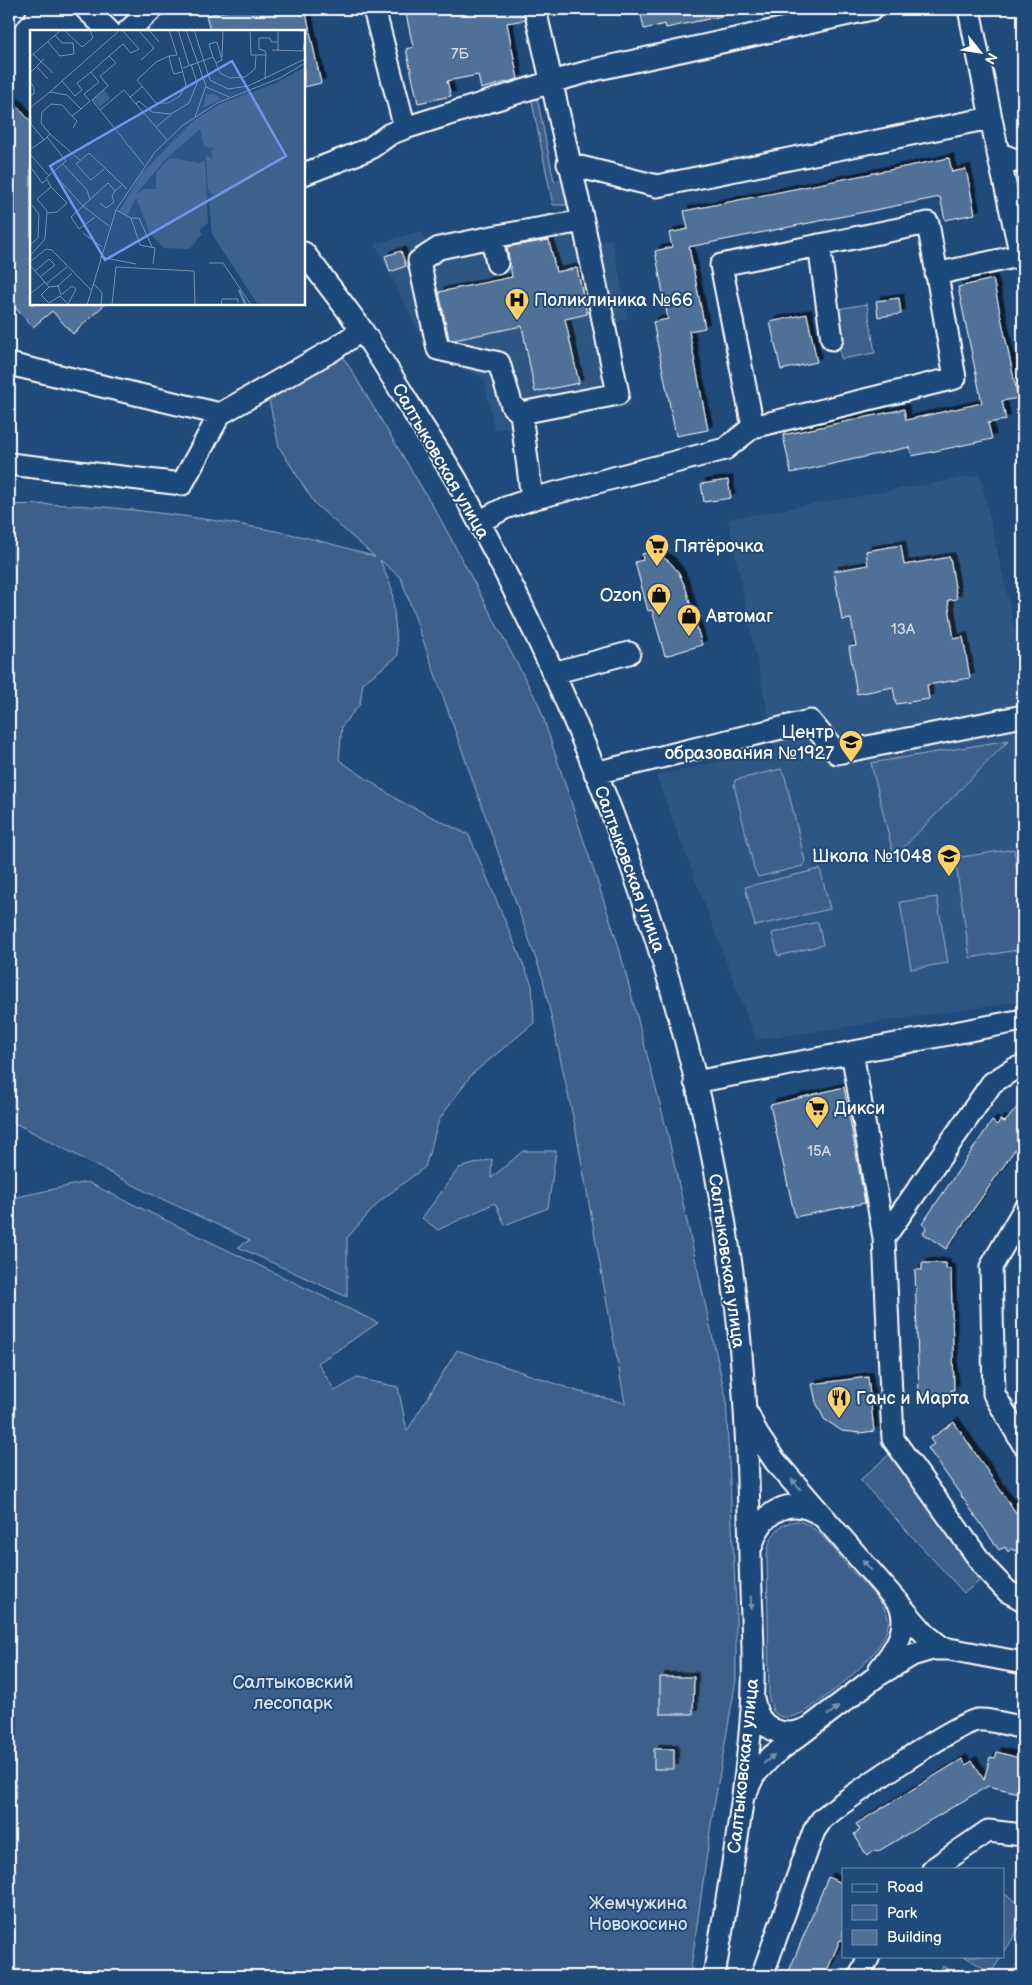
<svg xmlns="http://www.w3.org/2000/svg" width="1032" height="1985" font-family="'Balsamiq Sans',sans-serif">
  <defs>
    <filter id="shadow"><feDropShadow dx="4.5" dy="-4.5" stdDeviation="0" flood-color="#0009"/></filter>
  </defs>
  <rect width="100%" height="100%" fill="#1f4a7a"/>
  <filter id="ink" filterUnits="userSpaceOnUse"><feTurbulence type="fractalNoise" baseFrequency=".02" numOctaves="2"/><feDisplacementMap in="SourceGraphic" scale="10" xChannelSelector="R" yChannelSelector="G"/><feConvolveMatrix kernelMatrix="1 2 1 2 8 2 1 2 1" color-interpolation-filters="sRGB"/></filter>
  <g filter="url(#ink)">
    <path fill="#2e5683" d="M579 213 597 242 612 239 628 319 615 322 631 406 494 430 484 378 431 356 375 244 421 231 428 246Z
      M980 475 1023 664V1001L756 1040 656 776 775 749 728 519Z
      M1023 1951V1976H1009Z"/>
    <path fill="#3c618b" stroke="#9eb0c5" d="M531 97H537L554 181 564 179 571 205H553Z
      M867 304 875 353 841 359 832 310Z
      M341 353 440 518 539 705 618 944 667 1131 726 1398 736 1608V1680L711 1824 690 1976H9V1192L12 1198 87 1182 378 1323 318 1363 335 1391 357 1378 398 1387 407 1431 457 1350 577 1391 625 1403 575 1126 543 979 401 578 380 560 392 589 398 656 363 683 360 704 342 726 339 760 398 800 469 835 532 985 534 1023 471 1075 439 1120 425 1167 381 1200 347 1238V1297L238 1247 250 1240 149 1193 9 1120V505C64 502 121 508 175 515 243 524 310 535 375 557L315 504 279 447 268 395Z
      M1009 740 894 857 871 763Z
      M781 769 785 777 805 861 803 866 758 877 754 868 734 785 735 780Z
      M1014 849 1023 912V949L970 958 955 858Z
      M820 869 830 909 755 926 745 887Z
      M937 897 948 963 911 969 900 902Z
      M818 922 823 945 778 956 772 933Z
      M523 1151H556L548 1208 505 1225 495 1203 438 1230 422 1218 459 1168 492 1159 491 1178Z
      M893 1451 985 1577 964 1593 860 1480Z
      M799 1521C819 1527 835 1551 848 1567 858 1578 886 1604 888 1618 893 1649 827 1697 804 1712 794 1717 781 1721 773 1711L769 1699 767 1555C769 1537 779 1521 799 1521Z
      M1003 1893 1023 1906V1922L1003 1954Z
      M964 1956H1002L991 1973Z
      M943 1966 959 1976H937Z"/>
    <path fill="#507197" stroke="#fff" filter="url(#shadow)" d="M237 9H305L310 31H210L206 15Z
      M405 9H523L525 20 507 23 518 79 481 89 478 75 447 81 451 96 418 103 406 49 413 47Z
      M640 9H726L727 15 666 28 665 24 644 29Z
      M304 32H310L321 83 304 87Z
      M9 97 31 122V304H105L73 334 52 311 33 327 9 301Z
      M949 158 952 172 966 169 975 214 945 220 940 197 689 247 705 328 689 331 708 430 676 436 653 322 668 319 655 251 672 247 669 233 688 229 684 211Z
      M549 240 556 272 577 268 587 314 565 319 579 383 535 392 522 326 454 340 449 339 439 292 512 277 507 247Z
      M401 251 406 266 390 272 385 256Z
      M993 279 1018 398 1002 401 1006 420 988 423 992 439 912 456 910 447 791 473 783 435 904 409 906 420 982 403 958 287Z
      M899 298 901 314 878 317 876 301Z
      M807 314 817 362 781 370 770 322Z
      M728 480 731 498 704 502 701 484Z
      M901 545 904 565 950 557 957 599 948 600 954 639 963 637 970 678 927 685 929 699 896 704 893 687 857 694 849 647 856 646 851 619 842 620 834 571 868 565 866 551Z
      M653 551 670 562 679 573 686 589 702 645 665 656 652 610 648 611 635 562 643 560 642 554Z
      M844 1087 865 1203 795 1217 770 1105Z
      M1023 1100V1138L946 1249 923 1233 927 1227 922 1224 992 1121 997 1125 1000 1120 1005 1122Z
      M922 1263H946V1269H951L954 1390H951V1400L925 1401V1394L919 1395 915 1270H922Z
      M868 1377 874 1431 860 1433 842 1431 824 1419 816 1402 812 1384Z
      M954 1422 1023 1523V1554L1011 1549 1008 1552 1005 1547 999 1550 928 1448 934 1444 930 1439Z
      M660 1677H694L693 1714H660Z
      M654 1749H674V1769H654Z
      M997 1752 1023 1759V1794L988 1786 877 1852 876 1850 867 1856 854 1834 860 1830 856 1824 962 1759 966 1765 972 1761 984 1780 990 1757 995 1758Z
      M828 1877 843 1884V1941L840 1940 825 1976H787Z"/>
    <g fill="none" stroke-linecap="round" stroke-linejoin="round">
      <defs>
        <path id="minor" d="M86 9 109 31
          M374 9 405 128
          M969 9 998 153 1023 163
          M9 15 15 9
          M128 31 152 9
          M998 153 1021 256
          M568 164 657 186 990 118
          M304 174 369 149 390 134 405 128 551 82 598 69 872 9
          M492 237 439 248 419 261 438 349 499 363 512 406 521 413
          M819 245 832 339
          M304 253C322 277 341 301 359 326 380 356 399 388 418 419 431 440 445 460 457 481 590 722 693 991 731 1265 745 1362 748 1460 750 1557 751 1612 756 1667 751 1722 744 1808 728 1892 714 1976
          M497 263 492 237 583 221
          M936 274 1023 255
          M9 364 220 414 331 351 362 330
          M9 464 182 484 220 414
          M532 499 521 413 618 394 583 221 535 9
          M479 522 505 508 532 499 725 449 753 427 955 378 928 223 721 265 753 427
          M553 673 629 653
          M595 773 810 721 837 753 1023 716
          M852 1052 884 1238
          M1023 1066 1014 1069 992 1083 884 1238 893 1439 986 1569 1007 1591 1023 1600
          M695 1082 1023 1020
          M1023 1211 991 1267 994 1394 1023 1444
          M749 1416 757 1434 775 1461 925 1634 940 1646 949 1649 1023 1663
          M752 1545C762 1511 791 1494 822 1516
          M879 1670C894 1651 911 1628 899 1603
          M754 1702C758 1729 783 1740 808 1728
          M747 1790 754 1775 772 1756 877 1676 912 1655 932 1649H949
          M933 1869 988 1831 1023 1835
          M762 1976 814 1831 822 1819C842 1802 957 1722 978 1720 992 1719 1009 1725 1023 1728
          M860 1976 869 1956"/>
      </defs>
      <use href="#minor" stroke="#fff" stroke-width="25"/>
      <use href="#minor" stroke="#1f4a7a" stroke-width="21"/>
    </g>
    <defs><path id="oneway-solid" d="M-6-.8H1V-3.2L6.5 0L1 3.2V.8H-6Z" transform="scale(1.25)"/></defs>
    <g fill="#7992af">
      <use href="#oneway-solid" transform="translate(796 1484) rotate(-132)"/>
      <use href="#oneway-solid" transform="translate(867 1565) rotate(-130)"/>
      <use href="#oneway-solid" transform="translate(751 1603) rotate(88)"/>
      <use href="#oneway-solid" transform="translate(833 1711) rotate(-37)"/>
      <use href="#oneway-solid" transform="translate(769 1759) rotate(-41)"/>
    </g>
  </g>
  <defs>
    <symbol id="hospital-pin" viewBox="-11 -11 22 30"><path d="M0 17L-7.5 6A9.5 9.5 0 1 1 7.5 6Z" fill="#ffd166" stroke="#1f4a7a"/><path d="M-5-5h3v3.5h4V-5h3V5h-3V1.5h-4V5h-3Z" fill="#111"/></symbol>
    <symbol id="supermarket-pin" viewBox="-11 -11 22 30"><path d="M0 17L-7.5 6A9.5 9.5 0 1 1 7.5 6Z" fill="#ffd166" stroke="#1f4a7a"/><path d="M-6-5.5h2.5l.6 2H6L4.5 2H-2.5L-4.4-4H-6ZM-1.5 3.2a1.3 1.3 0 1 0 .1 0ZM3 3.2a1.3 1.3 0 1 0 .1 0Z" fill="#111"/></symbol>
    <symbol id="shop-pin" viewBox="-11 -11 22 30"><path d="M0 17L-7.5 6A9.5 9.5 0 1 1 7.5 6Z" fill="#ffd166" stroke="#1f4a7a"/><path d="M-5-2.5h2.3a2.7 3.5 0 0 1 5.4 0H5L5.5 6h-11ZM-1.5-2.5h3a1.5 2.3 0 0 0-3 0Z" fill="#111"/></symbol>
    <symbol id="school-pin" viewBox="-11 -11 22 30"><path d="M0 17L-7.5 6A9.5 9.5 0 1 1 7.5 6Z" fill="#ffd166" stroke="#1f4a7a"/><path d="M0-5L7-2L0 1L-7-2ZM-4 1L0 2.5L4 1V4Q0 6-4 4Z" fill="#111"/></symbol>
    <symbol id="restaurant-pin" viewBox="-11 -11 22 30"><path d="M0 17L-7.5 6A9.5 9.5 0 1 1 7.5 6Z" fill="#ffd166" stroke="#1f4a7a"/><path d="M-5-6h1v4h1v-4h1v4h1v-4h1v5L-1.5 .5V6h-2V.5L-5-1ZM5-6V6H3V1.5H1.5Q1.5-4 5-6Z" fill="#111"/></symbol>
  </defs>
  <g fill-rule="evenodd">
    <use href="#hospital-pin" x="503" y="286" width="28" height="38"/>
    <use href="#supermarket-pin" x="643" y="532" width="28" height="38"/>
    <use href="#shop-pin" x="645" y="581" width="28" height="38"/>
    <use href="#shop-pin" x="675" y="602" width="28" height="38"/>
    <use href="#school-pin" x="837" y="728" width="28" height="38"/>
    <use href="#school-pin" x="935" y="842" width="28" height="38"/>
    <use href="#supermarket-pin" x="803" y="1094" width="28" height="38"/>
    <use href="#restaurant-pin" x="825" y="1384" width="28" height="38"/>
  </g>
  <g text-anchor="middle" stroke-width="4" stroke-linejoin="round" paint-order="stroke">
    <g font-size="15" fill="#d3dce5">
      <text x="460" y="59">7Б</text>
      <text x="903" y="634">13А</text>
      <text x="819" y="1156">15А</text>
    </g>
    <g font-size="18" fill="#fff" stroke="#1f4a7a" text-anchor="start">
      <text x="534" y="306">Поликлиника №66</text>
      <text x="674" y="552">Пятёрочка</text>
      <text x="642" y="601" text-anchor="end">Ozon</text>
      <text x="706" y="622">Автомаг</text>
      <text x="834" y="738" text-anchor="end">Центр<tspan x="834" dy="21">образования №1927</tspan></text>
      <text x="932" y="862" text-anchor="end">Школа №1048</text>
      <text x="834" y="1114">Дикси</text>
      <text x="856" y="1404">Ганс и Марта</text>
    </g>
    <g font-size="18" fill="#fff" stroke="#1f4a7a">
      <text transform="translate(441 461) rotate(60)" y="6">Салтыковская улица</text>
      <text transform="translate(630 869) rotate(70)" y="6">Салтыковская улица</text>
      <text transform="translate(727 1261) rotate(82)" y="6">Салтыковская улица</text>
      <text transform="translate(743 1766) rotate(-84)" y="6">Салтыковская улица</text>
    </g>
    <g font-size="18" fill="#d8dfe8" stroke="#1f4a7a">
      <text x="293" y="1688">Салтыковский<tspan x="293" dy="21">лесопарк</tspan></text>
      <text x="638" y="1909">Жемчужина<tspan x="638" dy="21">Новокосино</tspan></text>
    </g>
  </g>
  <g transform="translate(30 30)">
    <rect width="275" height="275" fill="#1f4a7a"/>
    <path d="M275 37V275H228L182 204 179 173 184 166 178 160 176 126 183 129 181 121 184 118 174 117 170 99 136 129 106 164 114 159H126V143L140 128 170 133 175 130 178 193 169 201 172 204 163 215 159 219 134 218 120 203 106 168 97 185 89 181 111 144 164 90 190 74 246 53ZM74 59 80 68 70 77 62 70ZM176 64H184L191 69 173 78Z" fill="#3c618b"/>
    <path fill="none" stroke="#6583a4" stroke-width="2.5" d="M209 260 216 275"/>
    <path fill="none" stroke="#7992af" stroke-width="1" d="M34 0 52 17 63 8 60 0M92 0 109 19 101 23 93 14 79 26 86 33 70 46 78 56 62 70 114 135M108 0 124 18 111 30M119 0 129 12M139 0 147 25 139 26 142 39 144 44 152 42M148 0 159 35M156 0 176 56M164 0 180 50 198 59 218 56 275 29M220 1 221 25H236L235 49M18 12 30 26 44 24 43 13H32L25 5M242 20 273 21 275 7M248 20V0L275 1M3 24 23 43M236 25 235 21 229 19V8H240L241 12H248M139 26 126 32 107 50 126 73H138L150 66 156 55 149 27M0 27 31 0M192 27 193 0M186 33 192 30 187 12 179 14 183 27 186 33 190 43 200 48 215 47 225 39 226 25M6 36 18 49M153 38 183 27M1 42 14 29M61 42 79 26M0 51 4 58V64L0 66M32 51 90 0M176 57 199 67M20 62 32 51 45 66 52 60 47 53 61 42 69 52 54 64 60 71 51 79M100 67 112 57M106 74 109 71 122 82 141 84 159 73 167 53 161 34M1 77 20 62 37 65 51 79 42 86 32 75 21 74 12 82 11 93 20 104 17 107M0 78 1 94 14 110 17 107 36 131 16 148 21 157 7 169 17 181 15 209 0 226M70 80 94 60 137 110M42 86 47 91 43 98M165 87 176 56M126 97 141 85M20 104 50 130M1 119 14 110M0 124 19 146M33 134 57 160 60 170M0 136 12 153 16 150M74 139 61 150 46 134 59 123 97 159M23 143 53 176 79 196M70 173 76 178 84 172 82 166 85 161M86 180 101 188 110 215 125 218 123 234M17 183 27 182 37 173 21 157M65 187 49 199 41 187 78 153 85 161 92 155M101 188H109L122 217M53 203 72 217M0 215 8 208 9 184 1 174M70 227 106 234M0 232 16 219 22 220 61 260M179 233H193L221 275M0 235 19 257M5 241 19 229 25 235 10 247M63 253 72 263 71 275M16 254 37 237M28 256 19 257 11 265 19 273 30 266 38 274 46 259 42 256 31 265 28 256 42 243M0 264 15 252M57 275 86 180 125 122 152 96 187 73 250 48 275 33M82 275 86 237 164 241 165 275M191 275 192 269H208V273"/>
    <path fill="#7795e8" fill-opacity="0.15" stroke="#7795e8" stroke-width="2.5" d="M202 31 256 126 75 230 20 136Z"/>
    <rect width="275" height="275" fill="none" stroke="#fff" stroke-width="2.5"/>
  </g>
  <rect width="1032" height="1985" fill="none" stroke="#1f4a7a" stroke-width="30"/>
  <rect x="15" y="15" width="1002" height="1955" fill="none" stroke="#fff" stroke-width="2" filter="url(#ink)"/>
  <rect x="842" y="1868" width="162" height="90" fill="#1f4a7a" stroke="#7992af"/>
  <rect x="852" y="1884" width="25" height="8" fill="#1f4a7a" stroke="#7992af"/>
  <text x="887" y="1892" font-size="15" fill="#ffffff">Road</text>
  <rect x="852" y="1905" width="25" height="15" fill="#3c618b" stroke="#7992af"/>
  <text x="887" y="1918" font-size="15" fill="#ffffff">Park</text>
  <rect x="852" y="1930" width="25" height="15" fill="#507197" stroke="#7992af"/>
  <text x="887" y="1942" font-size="15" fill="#ffffff">Building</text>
  <g transform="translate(980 52) rotate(120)" stroke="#1f4a7a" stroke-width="4" paint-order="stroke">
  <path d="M0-4L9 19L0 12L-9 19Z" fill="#ffffff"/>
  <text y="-8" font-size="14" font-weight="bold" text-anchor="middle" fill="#ffffff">N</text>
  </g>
</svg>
